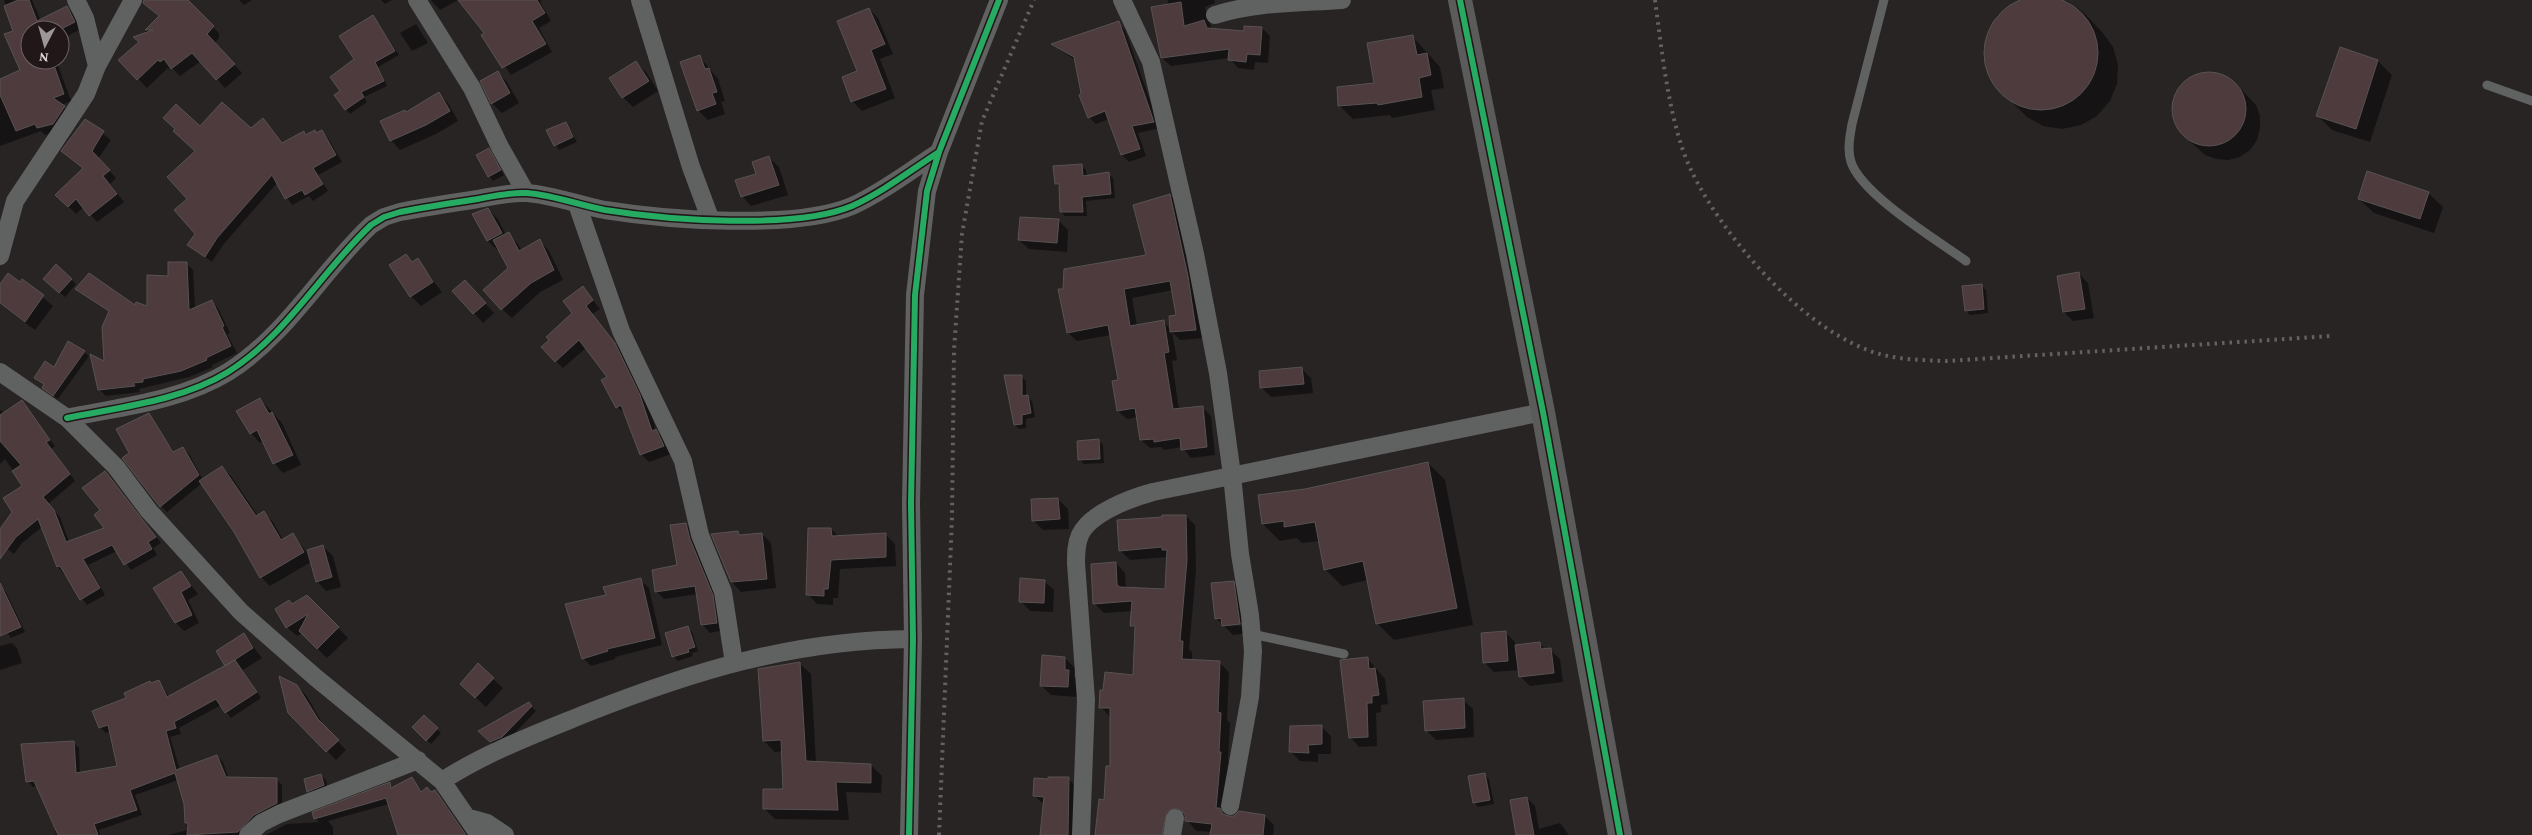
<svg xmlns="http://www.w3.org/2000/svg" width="2532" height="835" font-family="'Crimson Pro',serif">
  <rect width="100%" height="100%" fill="#292424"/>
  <path fill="#0007" fill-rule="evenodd" d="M4 0H32L41 21 67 7 74 15 81 29 60 40V30H30V60H56L71 101 61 105 72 114 60 131 45 135 41 131 0 146V80L21 71 15 31Z
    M151 0H187L219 33V38L215 43 242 73 225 88 201 61 180 76 172 68 169 70 168 68 147 88 120 60 140 42 138 39 159 17 146 5Z
    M239 0H252L244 5Z
    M381 0H392L385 4Z
    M431 0H458L440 10Z
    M459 0H542L540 2 551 21 539 28 552 52 511 75 483 36 486 34Z
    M1168 0H1214L1215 3 1205 7 1212 30 1245 32 1262 28 1270 36 1268 63 1255 62 1254 70 1238 68 1229 58 1171 66 1162 58Z
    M2019 0 2067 1 2083 12 2102 32 2113 47 2118 65 2117 84 2110 101 2097 116 2081 125 2062 129 2043 126 2027 117 1994 84 1986 67 1984 48 1988 30 1998 14Z
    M869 9 878 18 893 54 880 59 895 98 862 111 852 101Z
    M373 16 399 55 378 67 387 86 364 97 367 102 350 114 346 109 342 91Z
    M1118 23 1125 30 1160 128 1138 133 1146 156 1129 162 1122 155 1109 119 1096 124 1089 117 1075 60 1053 45Z
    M416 24 428 43 412 51 400 33Z
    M1413 37 1440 67 1444 88 1431 90 1435 110 1392 118 1390 115 1353 119 1340 106 1376 85Z
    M2340 48 2378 61 2392 75 2370 142 2332 130 2318 116Z
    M700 57 718 79 725 101 721 102 725 114 708 120 698 110Z
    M636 63 646 72 658 91 633 107 623 97 611 78Z
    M2211 72 2222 75 2233 81 2256 105 2260 116V128L2257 140 2250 150 2240 157 2228 160 2217 159 2205 155 2196 147 2181 132 2175 122 2173 110 2174 98 2179 87 2199 74Z
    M498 73 507 82 519 103 502 113 492 103Z
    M439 94 448 103 458 121 436 134 400 150 391 140 406 113Z
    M85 120 111 140 98 159 116 178 110 184 124 202 97 222 84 207 76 214 57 195 84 169 63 151Z
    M566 123 577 142 559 150 548 131Z
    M269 126 283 144 303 133 306 136 322 132 328 138 342 162 318 175 328 191 313 201 309 196 292 205 277 183 223 245 212 262 189 245 196 233 189 199 200 127 251 129Z
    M489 150 504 175 493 181 489 176Z
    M769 158 779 167 788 195 751 206 742 196Z
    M1081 165 1086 170 1087 176 1108 174 1113 178 1115 198 1086 201 1087 216H1065L1061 212 1060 188 1056 184Z
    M2428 193 2443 207 2434 233 2374 213 2359 199Z
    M1170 195 1178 204 1204 338 1180 340 1172 332 1177 360 1172 361 1179 410 1202 407 1211 416 1215 455 1191 458 1182 447 1164 450 1161 447 1150 448 1141 440 1138 417 1127 419 1118 411 1120 381 1111 335 1077 341 1068 333 1060 290 1065 291 1148 256ZM1173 290 1177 316 1171 330 1163 321 1137 326 1132 298Z
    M488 209 498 219 506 235 508 234 518 244 522 251 540 241 549 251 563 280 540 292 512 318 502 309 509 268 499 249 497 250 488 241 474 215Z
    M1058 220 1068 230 1067 252 1029 249 1019 240Z
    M406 256 413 263 417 260 442 292 421 306 411 296 391 266Z
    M186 263 193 270 195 309 212 301 218 308 230 333 227 334 237 353 212 365 213 367 189 377 139 389 140 392 106 396 99 389 106 363 110 312 77 289 135 307 148 308 169 277Z
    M56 266 76 284 65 297 49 283Z
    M2079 274 2088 283 2094 318 2073 321 2064 312Z
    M23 281 53 306 35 330 0 304V286L20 284Z
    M1981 285 1986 290 1988 313 1970 315 1966 311Z
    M583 288 600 309 592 314 623 352 647 404 657 432 664 438 671 454 649 462 641 454 626 414 617 407 609 377 586 348 563 368 556 361Z
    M474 291 494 313 483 323 474 313Z
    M84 352 89 356 58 399 48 392 45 385 36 377Z
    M1301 368 1311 378 1313 393 1271 397 1261 387Z
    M1022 377 1026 381V397L1032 401 1035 417 1026 419V428L1019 429 1015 425Z
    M260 399 282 423 301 465 283 473 274 463 263 441 260 443 251 433Z
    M22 402 55 446 51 449 75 481 48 504 60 517 69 542 106 528 102 510 111 479 161 543 153 548 157 555 131 570 117 551 88 565 105 595 87 605 58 567 42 527 22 543 14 554 0 543V531L14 513 24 486 5 459 0 464V410L5 413Z
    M148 414 175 453 183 448 189 454 203 480 222 468 231 476 258 516 264 513 273 522 283 540 293 535 306 551 323 547 333 556 341 587 326 591 317 581 311 562 270 586 261 577 235 531 202 483 167 512 161 506 131 453Z
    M1098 440 1103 445 1104 463 1084 464 1080 460Z
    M1428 463 1445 480 1473 625 1394 640 1377 623 1368 580 1342 586 1325 569 1320 541 1302 543 1297 538 1280 541 1263 524 1305 490Z
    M1058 499 1068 509 1069 529 1043 530 1033 520Z
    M1186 516 1195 525 1196 570 1189 650 1192 652V661L1219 662 1229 672 1227 720 1230 723 1228 761 1230 763 1225 815 1265 816 1274 825 1273 835H1212V832L1196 831 1186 818 1181 817 1173 829 1164 828V835H1096L1111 767 1110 717 1101 707 1134 677 1136 630 1132 625 1133 611 1104 613 1095 604 1116 563 1125 573 1126 588 1166 590 1168 557 1130 560 1120 550Z
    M686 524 694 532 720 604 724 630 710 633 703 625 698 594 664 599 656 591 679 567Z
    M831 529 839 537 885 534 895 544 896 566 840 569 838 598H833V605L817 604 808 594Z
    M738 532 741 536 762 534 771 543 776 588 741 592 732 582Z
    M181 572 198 594 188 600 199 623 184 631 176 623 155 589Z
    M640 580 649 588 662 645 615 657V659L591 666 583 658 607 596Z
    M1044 581 1054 590 1053 612 1030 611 1021 601Z
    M1233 583 1243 592 1249 633 1233 635 1216 618ZM1246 622V625L1228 626 1226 624Z
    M1 587 6 592 25 632 11 638 0 621Z
    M307 596 348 638 327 658 302 633 297 636 287 627 292 605Z
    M688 628 692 632 698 651 692 653 693 656 678 661 673 656Z
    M1505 632 1515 642 1516 647 1540 644 1546 650H1550L1560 659 1563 682 1530 686 1520 676 1519 670 1494 672 1485 663Z
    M244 635 262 658 243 670 261 698 231 718 221 705 179 728 181 734 170 737 180 770 217 756 223 762 229 779H276L282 785V809L245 835H168L187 830 185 804 178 780 135 795 142 815 99 830 100 835H56L55 831 57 830 38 786 33 787 28 781 73 742 79 748 80 773 118 767 111 731 106 733 100 727 128 699 152 684 159 681 169 697 227 666Z
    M12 643 17 648 22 663 0 670V646Z
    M1065 658 1075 668 1074 677 1078 681 1077 697 1051 695 1042 686Z
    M1367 658 1385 679 1388 704 1381 705V712L1376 713 1377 746 1359 747 1350 737Z
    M800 664 811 674 816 762 871 765 882 776 881 793 846 792 849 820 775 819 764 808 785 791 783 751 775 752 764 741Z
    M478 665 503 688 486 707 471 693Z
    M297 686 306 695 326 729 346 750 336 760 289 712Z
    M1463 700 1473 709 1474 737 1436 740 1426 730Z
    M529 704 536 711 507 741 495 746 480 731Z
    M424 717 441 733 431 744 414 727Z
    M1321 726 1331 736V754H1318V762L1300 761 1291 752Z
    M1485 775 1489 779 1494 804 1478 807 1474 802Z
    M321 776 326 780 328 790 313 795 308 791Z
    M1068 778 1074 785 1073 835H1042L1045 802H1041L1035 796 1036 779Z
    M412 779 422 793 432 794 435 791 440 797 467 835H399L389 804 328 821 333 827V835H266L287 824 319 822 315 818 389 784 393 788Z
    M1527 798 1535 806 1539 829 1560 823 1569 835H1517Z"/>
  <path fill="#4d3b3e" stroke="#585353" d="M1984 53a57 57 0 1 1 114 0a57 57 0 1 1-114 0Z
    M18 0H29L37 21 67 6 75 22 59 30H30V60H46L48 67 54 65 64 94 53 98 65 106 53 124 37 128 35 124 16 131 0 95V79L20 70 4 34 13 31 4 6Z
    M144 0H188L214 26 207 34 235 64 216 80 192 53 171 69 164 59 160 62 158 60 137 80 118 60 139 42 133 37 153 30H145L159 16 143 3Z
    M458 0H537L545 13 532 21 546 44 502 68 481 35 484 33Z
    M1181 2 1184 26 1204 20 1207 28 1244 31V26L1262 27 1260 55 1247 54 1246 62 1228 60 1229 49 1161 58 1151 7Z
    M869 8 885 44 871 50 886 89 851 102 842 77 857 71 837 21Z
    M373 15 395 51 375 62 384 81 361 92 364 97 345 110 334 95 340 91 330 77 354 59 339 36Z
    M1119 21 1154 122 1132 126 1140 149 1121 155 1105 111 1088 118 1079 95 1081 93 1074 57 1051 44Z
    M1413 35 1417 55 1427 53 1431 75 1419 78 1422 97 1378 105 1377 103 1338 106 1337 87 1374 83 1367 43Z
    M2340 47 2378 60 2356 129 2316 116Z
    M700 55 705 69 709 68 717 92 712 93 716 104 697 111 680 62Z
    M636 61 649 81 622 98 609 78Z
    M498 71 510 93 491 104 480 81Z
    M2172 109a37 37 0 1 1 74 0a37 37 0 1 1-74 0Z
    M439 92 450 111 426 125 390 141 380 121 405 110 406 112Z
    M222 102 251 128 263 118 282 143 304 131 305 135 315 130 316 133 322 130 336 155 313 168 323 184 305 195 302 190 285 199 272 175 217 238 205 257 187 245 195 234 174 210 187 199 167 177 195 151 173 131 175 129 163 118 176 104 200 126Z
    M85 119 104 131 92 151 110 170 103 176 117 194 89 216 76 199 68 207 55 195 83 168 61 151Z
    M566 122 573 137 554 146 546 130Z
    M489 148 501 170 488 177 476 155Z
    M769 156 779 185 741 197 735 180 756 174 752 162Z
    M1082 164 1083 176 1109 172 1111 194 1082 197 1083 212H1060L1059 184H1055L1053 166Z
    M2367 171 2429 192 2420 219 2358 199Z
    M1170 194 1188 276 1196 330 1170 332 1169 316 1176 315 1170 281 1124 289 1130 326 1164 320 1169 352 1164 353 1173 409 1203 406 1207 447 1181 450 1180 438 1154 442V439L1140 440 1135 408 1117 411 1112 381 1118 380 1108 325 1067 333 1058 289H1063L1064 269 1146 255 1133 205Z
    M488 208 502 233 487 241 472 214Z
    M1020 217 1059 219 1057 243 1018 240Z
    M509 232 519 251 540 239 554 270 531 283 501 310 483 290 508 268 493 240Z
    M406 254 412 262 418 258 433 282 410 297 389 265Z
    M168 262H187L189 310 212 300 224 326 222 327 231 346 206 358 207 360 181 371 143 379V382L133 383 135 386 98 390 90 354 104 361 102 327 109 311 75 289 89 273 135 305 136 302 147 306V275L168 276Z
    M56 264 72 279 59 293 43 279Z
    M2079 272 2085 309 2063 312 2057 276Z
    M8 273 20 282 22 279 44 295 25 322 0 303V284Z
    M465 280 486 303 473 314 452 291Z
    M1982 284 1984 309 1965 311 1962 286Z
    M583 286 593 300 586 306 615 343 640 395 652 431 656 429 664 446 640 455 621 405 616 408 601 380 607 377 579 340 555 362 541 347 549 340 546 337 572 313 563 301Z
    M68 341 85 351 53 396 42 388 44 384 34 378 45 361 54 367Z
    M1302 367 1304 384 1260 388 1259 371Z
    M1004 375H1022V396L1028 395 1031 413 1022 415V424L1014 425Z
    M260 398 269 414 272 412 293 455 273 464 257 430 250 434 236 411Z
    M22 400 50 440 46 442 70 474 43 497 54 510 66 542 104 528 94 515 100 510 82 488 105 471 156 537 148 542 152 549 124 565 112 545 83 559 100 588 80 600 60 566 57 567 38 519 16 537 0 559V529L12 512 3 498 22 486 12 471 21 465 0 441V415Z
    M149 413 173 452 183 447 199 475 160 507 122 458 129 453 116 429Z
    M1099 439 1100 459 1078 460 1077 441Z
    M1428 462 1457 608 1376 624 1363 561 1324 570 1315 522 1284 527V521L1262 524 1258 495 1305 489Z
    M222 466 256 516 264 511 281 540 293 533 304 552 260 578 234 532 199 481Z
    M1058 498 1060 519 1032 521 1031 499Z
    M1162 515H1186L1187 560 1180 641H1183L1182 659 1220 661 1218 712 1221 713 1219 752H1221L1216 808H1220L1223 814 1229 816H1234L1239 811 1265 815 1263 835H1210L1212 824 1185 821V814L1176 808 1167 812 1162 835H1095L1099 799 1104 800 1106 766H1110V708H1099L1100 690H1103L1105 672 1133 675 1135 626H1130L1132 601 1093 604 1091 564 1116 562 1117 585 1120 587 1165 589 1167 550H1162V547L1119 551 1117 520 1162 517Z
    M686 523 690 539 713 595 717 623 701 625 695 586 655 592 652 570 677 565 670 525Z
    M808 528H831L832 536 886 533V557L831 560 828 589H824V596L806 595Z
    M738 531 739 535 762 533 767 579 731 582 711 534Z
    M323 545 332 577 316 582 307 550Z
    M181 571 191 586 181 592 192 615 175 623 153 588Z
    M641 578 655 638 607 649 608 651 582 659 565 604 606 595 603 587Z
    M1020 578 1045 580 1044 603 1019 602Z
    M1234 581 1240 624 1222 626 1221 618 1215 619 1211 583Z
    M0 583 21 627 0 636Z
    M307 595 339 627 317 649 299 631 308 614 286 628 275 609 289 600 292 604Z
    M688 626 695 647 688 649 689 652 672 657 665 633Z
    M1506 631 1508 661 1483 663 1481 633Z
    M244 633 253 648 225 666 216 651Z
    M1540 642 1541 649 1551 648 1554 673 1519 677 1515 645Z
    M1042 655 1065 657V670H1069L1068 687 1040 686Z
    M1368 657 1369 669 1375 668 1379 695 1372 696V703H1367L1368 737 1349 738 1340 660Z
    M235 660 257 692 225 713 216 699 174 722 176 728 166 731 176 770 217 755 226 777 277 778V803L254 815 238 832 187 835 188 823H185L184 804 175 773 130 790 137 810 94 824 98 835H58L34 781 26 782 21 744 74 741 76 773 117 766 108 725 99 728 92 711 126 698 124 693 150 681 151 683 159 680 167 697Z
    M800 662 806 761 871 764V783L836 782 838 810 763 809V789H783L781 740 763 741 758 669Z
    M478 663 494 678 475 698 460 684Z
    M279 676 297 685 318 719 339 740 326 752 288 713Z
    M1464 698 1465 728 1425 731 1423 701Z
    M529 702 532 706 502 737 490 742 478 731Z
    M424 715 438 728 426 741 412 727Z
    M1322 725V744L1308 745 1309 753 1289 752 1290 726Z
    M1485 773 1490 800 1473 803 1468 776Z
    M321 774 324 785 307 792 304 779Z
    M412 777 421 792 427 787 431 792 435 790 466 835H398L386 798 314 819 312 812 390 782 391 788Z
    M1048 777H1069L1068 835H1040L1044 797 1033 796 1034 778 1048 779Z
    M1527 797 1534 835H1516L1510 800Z"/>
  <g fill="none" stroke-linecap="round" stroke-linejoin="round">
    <path stroke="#606261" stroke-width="9" d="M1884 0 1852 124C1850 136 1847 150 1851 162 1862 195 1937 240 1966 261
      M2487 85 2532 101
      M1252 634 1344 654"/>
    <path stroke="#606261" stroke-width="18" d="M76 0 85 18 97 66
      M417 0 472 88 500 147 526 193
      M640 0 691 167 710 218
      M1122 0 1151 62 1195 254 1218 373 1232 475 1240 554 1250 615 1253 651 1250 697 1230 806
      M1215 15C1256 2 1300 3 1342 0
      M577 204 621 331 683 461 700 535 723 592 734 663
      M0 256 15 201 86 94 97 66 133 0
      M0 372 67 418 116 467 149 511 241 612 315 677 442 781 479 835
      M67 418C120 407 181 401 228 372 287 335 321 272 371 225L384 217 400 212C426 207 452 203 478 199 494 196 511 192 527 193 553 195 579 205 605 210 667 220 795 230 852 206 883 192 911 170 939 152
      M442 781C485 753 535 734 582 715 693 671 793 640 913 639
      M469 818 487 823 505 835
      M248 835 261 823 279 814 418 760
      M909 835 913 639 911 503 915 295 927 191 939 152 999 0
      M1081 835 1086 700 1076 563C1076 553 1076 544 1080 535 1090 513 1131 498 1153 492L1543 412
      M1172 835 1175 818"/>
    <path stroke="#5b5b5b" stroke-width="24" d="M1460 0 1543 412 1620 835"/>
    <path stroke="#636161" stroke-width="4" stroke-dasharray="2.5 5" stroke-linecap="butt" d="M1655 0C1662 51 1669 124 1691 170 1722 235 1797 322 1865 349 1892 360 1919 360 1947 361L2331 336
      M939 835 952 518 954 350 962 234 982 121 1034 0"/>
    <defs>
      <path id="cycleway" d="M1460 0 1543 412 1620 835
        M67 418C120 407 181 401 228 372 287 335 321 272 371 225L384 217 400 212C426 207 452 203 478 199 494 196 511 192 527 193 553 195 579 205 605 210 667 220 795 230 852 206 883 192 911 170 939 152
        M909 835 913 639 911 503 915 295 927 191 939 152 999 0"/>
    </defs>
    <use href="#cycleway" stroke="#221718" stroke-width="9"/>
    <use href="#cycleway" stroke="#26ab63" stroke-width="6"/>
  </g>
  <g transform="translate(45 45) rotate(186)"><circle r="24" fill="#221718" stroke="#6d6364"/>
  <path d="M0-4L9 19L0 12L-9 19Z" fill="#9e9797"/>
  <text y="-8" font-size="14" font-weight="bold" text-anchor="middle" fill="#ddd5d5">N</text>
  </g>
</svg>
